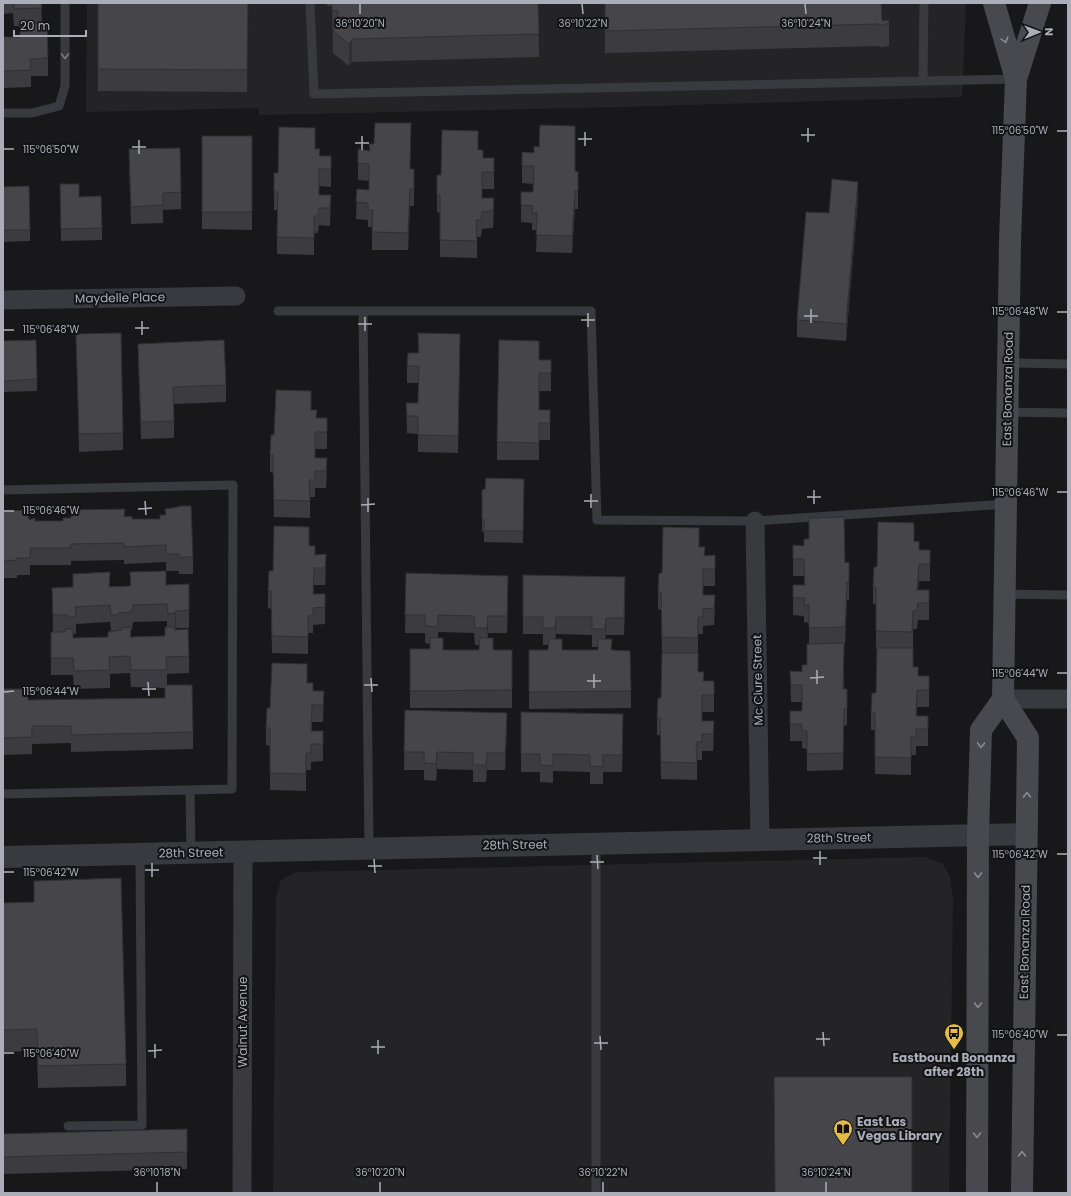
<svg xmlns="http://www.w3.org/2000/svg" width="1071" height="1196" font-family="Poppins,sans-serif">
  <rect width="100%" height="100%" fill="#18181a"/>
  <path fill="#242427" d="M87 3H966L962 97 620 107 259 115V108L86 112Z
    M925 857 942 863 950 876 953 899 949 1193H273L276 897 281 880 296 872Z"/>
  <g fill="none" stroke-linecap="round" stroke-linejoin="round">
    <path stroke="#393a3f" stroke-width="9" d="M310 3 314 94 1016 79
      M923 81 924 3
      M3 113H32L59 106 65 86V3
      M278 311H591L597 520 755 521 1007 504
      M363 311 369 849
      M1009 363 1068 364
      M1008 412 1068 413
      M3 490 233 485 232 789 3 794
      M1005 594 1068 595
      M190 790 191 853
      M68 1126 142 1125 140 854
      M596 1193V843"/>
    <path stroke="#393a3f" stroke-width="19" d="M3 300 236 296
      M755 521 760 839
      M1003 699H1068
      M242 1193 243 852"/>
    <path stroke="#393a3f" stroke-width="22" d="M3 857 1026 834"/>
    <path stroke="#48494f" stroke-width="22" d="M994 3 1016 79
      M977 1193 978 834 981 730 1003 699
      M1022 1193 1028 738 1003 699 1010 240 1016 79 1040 3"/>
  </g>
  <path fill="#3b3b40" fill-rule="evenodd" d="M3 3H41L42 23 48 58V76H31V87L3 88V37H20V26H14L13 13 3 14Z
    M98 3H248L247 92 98 91Z
    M327 3H538L539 57 352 62 349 66 333 53 332 6H327Z
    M605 3 882 21 889 20V46L882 47H879V46L607 53H605Z
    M575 126V171L578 172V209H575L572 253 536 252 537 230H532V223L521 222V192H533V184L522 183V152L534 153 539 147Z
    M202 136H252V230L202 229Z
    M129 149 181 192V209L163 210V223L131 224 129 167Z
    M315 149 320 156H331V187L319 186V195H331L330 226 319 225 318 233H314V255L277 254V210H274V192L278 173Z
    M358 149 369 151 410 169H414V206H410L408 250H372V227H368V220L356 219 357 189 369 190V181L358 180Z
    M478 150 483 158H494V189H482V198H494L493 228 482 229 481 237H477V258L440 257V213L437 212V195L441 175Z
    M60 184 102 228V240L61 241Z
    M3 187 30 230V241L3 242Z
    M858 199 846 341 797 337V320L829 213Z
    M418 333 460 351 458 453 418 452V434L407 433 406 403H418L419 383H407V366L418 353Z
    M76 334 123 433V450L79 452Z
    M3 341 37 379V391L3 392Z
    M138 344 226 385V402L174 404V438L141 439 138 361Z
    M539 360H551V391H539V410H550V440H539V460H497V442Z
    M311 410 317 418H327V449H315V458H327L326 488H315V497H310V518L274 517 273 473 270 472V455L274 435Z
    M482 490 524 491 523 543 484 542V532L482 531Z
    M3 511 35 521H63L125 517 132 519 193 557V574H179V571H166V562L124 564V560L71 561V565H30V575H17V578H3Z
    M914 542 919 550H930V581H919L918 590H929V620H918L917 629H913V667L918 676H929V707H917V716H928V746H916V755H911V775L875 774V730H871V713L876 693 877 649H876V604H873V587L877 567Z
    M793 545 845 563 849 562V600H847L845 644H844V689H847V725L844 726 843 770 807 771V749L802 748V741H790V711H802V702H791L790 671 802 672 807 665 809 644V623L804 622V616L793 615V585H804V576H793Z
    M309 546 315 555 326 554 325 585H314V594H325V624L313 625V633H308V654L272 653 271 609 268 608V591L273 571Z
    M699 547 705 556 715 555V586H703V595H715L714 625 703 626V634H698V672L704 681H714V712H702V721H714L713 751H702V760H697V780L661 779 660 735H657V718L661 698 662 654 661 610 658 609V592L662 573Z
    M130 572 166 585 189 584V628H176L175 630 189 656V673L167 674V685L193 732V749L71 752V743L32 744V754L3 755V689L28 700 165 698V688L131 687 130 673 110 674V688L74 689 73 675H51V632H53L52 588 130 586ZM167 621V627L165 636 131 637V630H132L133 622ZM110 622 111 631 108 632V637L73 638V634H76V624Z
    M406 573 508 593 507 633H488V638L493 650H512V708H410V649H430V644L425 643V633H405ZM438 632 474 633 475 645H479V650H443L438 638Z
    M523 575 625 594 624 635H606L605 639 612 650 631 691V708L529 709V650H548L549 645H543V634H523ZM556 634 592 635V647H598V650H562L556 639Z
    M307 683 313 691H324L323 722H312V731H323V761L311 762V770H306V791L270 790V746L266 745V728L270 708Z
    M405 710 507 730 505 770H487L486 782H473V770L437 769 436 781 424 780V770H404Z
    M521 712 623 732 622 772H603V784H590V772L553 771V783L540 782V772H521Z
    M34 881 126 1064V1086L38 1088 37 1051 3 1052V903L34 902Z
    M187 1129V1169L3 1174V1134Z"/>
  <path fill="#303034" d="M352 39V62L349 66V44Z
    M858 182V199L846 341V324Z
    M410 189V206L408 250V233Z
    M575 191V209L572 253V236Z
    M494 198V215L493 228V211Z
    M327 458V475L326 488V471Z
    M326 554V572L325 585V568Z
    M919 564V581L917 607V590Z
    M508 576V593L507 633V616Z
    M625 577V594L624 635V618Z
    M847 582V600L845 644V627Z
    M715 595V612L714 625V608Z
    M176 611V628L175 630V613Z
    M488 616V633L487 645V628Z
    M556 617V634L555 646V628Z
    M606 618V635L605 646V629Z
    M507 713V730L505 770V753Z
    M623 714V732L622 772V755Z
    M714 721V738L713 751V734Z
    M437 752V769L436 781V764Z
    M487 753V770L486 782V765Z"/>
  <path fill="#45454a" stroke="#303034" d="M14 3H41L42 8 14 9Z
    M98 3H248L247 70 98 69Z
    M332 3H538L539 34 352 39 349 44 333 31 344 17H338V11L332 10Z
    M605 3H881L882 21 889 20V23L882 25H879V24L607 31 605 30Z
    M47 23 48 58 30 59 31 70 3 71V37H20V24Z
    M375 123H411L410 169H414V189H410L408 233 372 232 373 210H368V203L356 202 357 189 369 190V164L358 163V149L370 151 369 144H374Z
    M540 125 575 126V171L578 172V191H575L572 236 536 235 537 213H532L533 206 521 205V192H533L534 166H522V152L534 153V146L539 147Z
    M279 127 315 128V149H320L319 156H331V169H319V195H331L330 208H319L318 216H314V238L277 237 278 192H274V173H278Z
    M442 130 478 131V150H483V158H494V172H482V198H494L493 211 482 212 481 220H476L477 241 440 240V195H437V175H441Z
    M202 136H252V212H202Z
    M180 148 181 192 163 193V205L131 207 129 149Z
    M832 179 858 182 846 324 797 320 806 212 829 213Z
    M60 184H79V197L101 196 102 228 61 229Z
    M29 186 30 230H3V187Z
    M121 333 123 433 79 434 76 334Z
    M418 333 460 334 458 436 418 435V416H407L406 403H418L419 366H407L408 353H419Z
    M36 340 37 379 3 381V341Z
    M224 340 226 385 173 387 174 421 141 422 138 344Z
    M499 340 539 341V360H551V373H539V410H550V423H539V443L497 442Z
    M276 390 311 391V410H317L316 418H327V432H315V458H327L326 471H315V480H309L310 501 274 500 273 455H270L271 435H274Z
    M486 478 524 479 523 531H484V520L482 519V490L485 489Z
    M180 506H191L193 557H179V554H166V545L124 547V543L71 544V548H30V558H16L17 560 3 561V511L28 510 29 520 35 518V521H63V518H71V510L125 509 124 517 132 516V519H160V515H166L165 509 178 507Z
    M844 517 845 563 849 562V582H847L845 627 809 628V605H804L805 598H793V585H805L804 559H793V545L804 546V539H809V518Z
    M878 522 914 523V542L919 541V550H930V564H919L917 590H929V603H918L917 611H913L912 632 876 631V587H873L874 567H877Z
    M274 526 309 527V546H315V555L326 554 325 568H314L313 594H325V607L313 608V616H308V637L272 636 271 591H268L269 571H273Z
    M663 527 699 528V547H705L704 556 715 555V569H703V595H715L714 608 703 609V617H698V638L662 637 661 592H658L659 573H662Z
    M166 571V585L189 584V610L176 611 175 613 168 614 167 604 133 605 132 612 118 613V615H111L110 605 75 607 76 617H67V615H53L52 588 73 587V574L110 572 109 587 131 586 130 572Z
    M406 573 508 576 507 616H488L487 628H475L474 616 438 615V627L425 626V615H405Z
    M523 575 625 577 624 618H606L605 629H592V617H556L555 628H543V617H523Z
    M131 627 130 637 165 636V627H174V630L188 629 189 656 166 657 167 670H131L130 656 109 657 110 670 74 671 73 658H51V632H65V629H73V638L108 637V632L122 630V628Z
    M430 638H443V650H479L480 638H493V650H512V690L410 691V649H430Z
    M549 639H562V650H598V639H612L611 650 630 651 631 691 529 692V650H548Z
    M844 643 843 689H847V708L844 709 843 753 807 754V731H802V724H790V711H802V685H791L790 671 802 672V665H807V644Z
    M877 648H913V667H918V676H929V690H917L916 716H928V729H916V737H911V758L875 757V713H871L872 693H876Z
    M662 653H698V672H704L703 681H714V695H702V721H714L713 734H702V742H696L697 763 661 762 660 718H657L658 698H661Z
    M272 663 307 664V683H313V691H324L323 705H312L311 731H323V744H311V753H306V774L270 773V728H266L267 708H270Z
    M165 685H192L193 732 71 735V726H32V737L3 738V689H28V700L165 698Z
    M405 710 507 713 505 753H487L486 765H473V753L437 752 436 764 424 763V752H404Z
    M521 712 623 714 622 755H603V767L590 766V755L553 754V766L540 765V754H521Z
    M121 878 126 1064 38 1066 37 1029 3 1030V903L34 902V881Z
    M774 1077H912V1193H775Z
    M187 1129V1152L3 1157V1134Z"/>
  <defs><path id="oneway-chevron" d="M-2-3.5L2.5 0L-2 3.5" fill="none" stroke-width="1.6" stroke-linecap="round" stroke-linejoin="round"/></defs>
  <g stroke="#888b94">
    <use href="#oneway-chevron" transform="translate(1005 40) rotate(74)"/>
    <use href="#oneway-chevron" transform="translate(981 745) rotate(92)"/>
    <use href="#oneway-chevron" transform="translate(1027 795) rotate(-89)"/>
    <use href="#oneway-chevron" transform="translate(978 875) rotate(90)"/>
    <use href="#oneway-chevron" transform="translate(978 1005) rotate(90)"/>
    <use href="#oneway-chevron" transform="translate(977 1135) rotate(90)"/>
    <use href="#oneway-chevron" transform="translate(1022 1154) rotate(-90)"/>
  </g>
  <use stroke="#787a82" href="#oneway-chevron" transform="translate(65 56) rotate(90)"/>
  <path fill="none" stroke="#abaeb9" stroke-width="1.5" d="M360 4V14M582 4 583 14M805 4 806 14M808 128V142M1057 131H1067M585 132V146M801 135H815M362 136V150M578 139H592M139 140V154M355 143H369M132 147H146M4 149H14M811 309V323M1057 312H1067M588 313V327M804 316H818M365 317V331M581 320H595M142 321V335M358 324H372M135 328H149M4 330H14M814 490V504M1057 492H1067M591 494V508M807 497H821M368 498V512M145 501 146 515M584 501H598M361 505 375 504M138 509 152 508M4 511H14M817 670V684M1057 673H1067M594 674V688M371 678 372 692M810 678 824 677M587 681H601M148 682 149 696M364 685H378M142 689H156M4 692 14 691M820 851V865M1057 854H1067M597 855 598 869M813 858H827M374 859 375 873M590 862H604M152 863V877M368 866H382M145 870H159M4 872H14M823 1032 824 1046M1057 1035H1067M600 1036 601 1050M816 1039H830M378 1040V1054M594 1043H608M155 1044V1058M371 1047H385M148 1051 162 1050M4 1053H14M157 1182V1192M380 1182V1192M603 1182V1192M826 1182V1192"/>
  <defs>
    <symbol id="bus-pin" viewBox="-11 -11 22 30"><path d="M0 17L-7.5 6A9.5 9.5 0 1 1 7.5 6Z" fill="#e4bc46" stroke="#131315"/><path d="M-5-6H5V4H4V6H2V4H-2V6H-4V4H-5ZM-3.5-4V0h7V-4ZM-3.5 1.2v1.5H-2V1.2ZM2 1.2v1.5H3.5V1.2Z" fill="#111"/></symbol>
    <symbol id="library-pin" viewBox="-11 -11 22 30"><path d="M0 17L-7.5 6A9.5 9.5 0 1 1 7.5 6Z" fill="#e4bc46" stroke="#131315"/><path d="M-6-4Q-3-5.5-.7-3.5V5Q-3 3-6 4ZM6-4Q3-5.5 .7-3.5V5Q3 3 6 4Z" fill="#111"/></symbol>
  </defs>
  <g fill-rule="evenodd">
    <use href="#bus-pin" x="943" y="1022" width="22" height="30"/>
    <use href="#library-pin" x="832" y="1118" width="22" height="30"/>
  </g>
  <g text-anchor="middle" stroke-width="4" stroke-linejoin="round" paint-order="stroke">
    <g font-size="12" fill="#abaeb9" stroke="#131315">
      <text transform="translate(120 298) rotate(-1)" y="4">Maydelle Place</text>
      <text transform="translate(1008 389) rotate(-89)" y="4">East Bonanza Road</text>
      <text transform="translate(758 680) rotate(-91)" y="4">Mc Clure Street</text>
      <text transform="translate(839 838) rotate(-1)" y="4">28th Street</text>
      <text transform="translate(515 845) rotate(-1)" y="4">28th Street</text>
      <text transform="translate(191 853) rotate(-1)" y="4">28th Street</text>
      <text transform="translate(1025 942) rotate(-89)" y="4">East Bonanza Road</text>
      <text transform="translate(243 1022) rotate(-90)" y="4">Walnut Avenue</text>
    </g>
    <g font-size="12" font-weight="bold" fill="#abaeb9" stroke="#131315">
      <text x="954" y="1062">Eastbound Bonanza<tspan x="954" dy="14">after 28th</tspan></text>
      <text x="857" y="1126" text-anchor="start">East Las<tspan x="857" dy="14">Vegas Library</tspan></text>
    </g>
  </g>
  <g font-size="10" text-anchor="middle" fill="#abaeb9" stroke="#131315" stroke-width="4" stroke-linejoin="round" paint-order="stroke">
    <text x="360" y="27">36°10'20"N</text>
    <text x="583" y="27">36°10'22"N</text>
    <text x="806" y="27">36°10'24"N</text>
    <text x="1020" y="134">115°06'50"W</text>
    <text x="51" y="153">115°06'50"W</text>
    <text x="1020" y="315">115°06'48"W</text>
    <text x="51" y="333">115°06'48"W</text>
    <text x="1020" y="496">115°06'46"W</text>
    <text x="51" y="514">115°06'46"W</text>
    <text x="1020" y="677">115°06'44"W</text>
    <text x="51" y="695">115°06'44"W</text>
    <text x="1020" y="858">115°06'42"W</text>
    <text x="51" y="876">115°06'42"W</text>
    <text x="1020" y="1038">115°06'40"W</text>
    <text x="51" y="1057">115°06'40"W</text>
    <text x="157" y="1176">36°10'18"N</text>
    <text x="380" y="1176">36°10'20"N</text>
    <text x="603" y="1176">36°10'22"N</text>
    <text x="826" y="1176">36°10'24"N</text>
  </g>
  <rect width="1071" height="1196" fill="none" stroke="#abaeb9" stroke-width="8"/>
  <g transform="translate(1039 32) rotate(89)" stroke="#131315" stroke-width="3" paint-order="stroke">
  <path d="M0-3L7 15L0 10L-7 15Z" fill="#abaeb9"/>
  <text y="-6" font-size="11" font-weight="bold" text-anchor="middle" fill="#abaeb9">N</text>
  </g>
  <path d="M14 30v6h72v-6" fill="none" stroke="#abaeb9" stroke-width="2"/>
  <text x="20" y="30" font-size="12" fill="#abaeb9" stroke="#131315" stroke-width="3" paint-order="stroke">20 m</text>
</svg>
